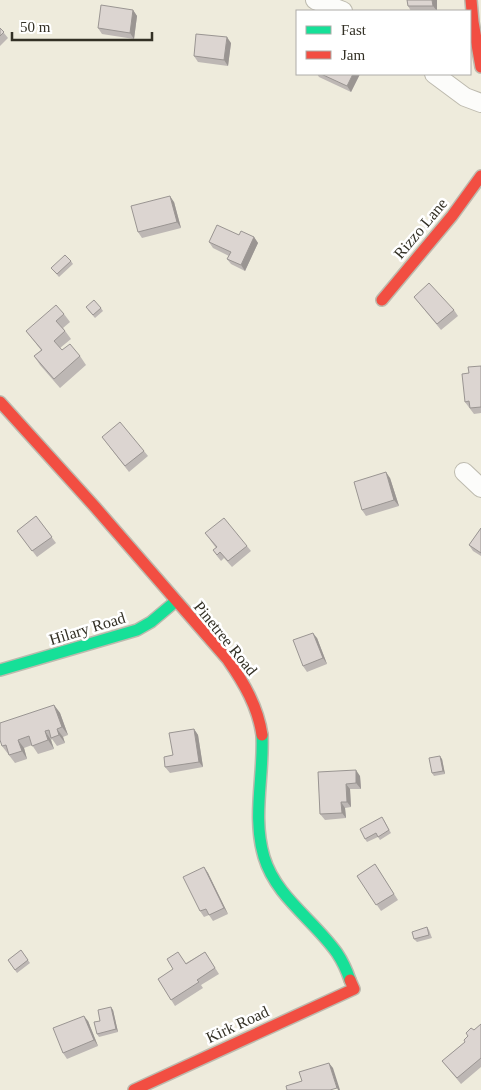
<svg xmlns="http://www.w3.org/2000/svg" width="481" height="1090" font-family="Georgia,serif">
  <rect width="100%" height="100%" fill="#eeebdc"/>
  <g fill="none" stroke-linecap="round" stroke-linejoin="round">
    <defs>
      <path id="street" d="M315 0 343 11
        M434 74 465 97 481 103
        M464 472 481 488"/>
      <path id="fast" d="M0 670 137 630 151 622 176 601
        M262 735C264 776 252 817 264 857 276 897 314 920 337 953 343 962 347 971 350 980"/>
      <path id="jam" d="M471 0 473 22 481 67
        M382 300 452 216 481 176
        M0 402 95 507 228 660C244 683 258 707 262 735
        M134 1090 354 989 350 980"/>
    </defs>
    <use href="#street" stroke="#bdbaae" stroke-width="20"/>
    <use href="#fast" stroke="#bdbaae" stroke-width="14"/>
    <use href="#jam" stroke="#bdbaae" stroke-width="14"/>
    <use href="#street" stroke="#fcfcfa" stroke-width="18"/>
    <use href="#fast" stroke="#16e098" stroke-width="11"/>
    <use href="#jam" stroke="#f24e42" stroke-width="11"/>
  </g>
  <path fill="#bdb7b4" d="M407 0H437V11H411L408 6Z
    M133 10 137 16 134 39 102 34 98 28Z
    M0 28 8 38 0 46Z
    M231 43 228 66 198 62 194 56Z
    M317 74H360L351 92 319 77Z
    M174 202 181 228 142 238 138 232Z
    M239 235 254 237 258 243 245 271 231 264 227 259 229 256 213 248 209 242Z
    M71 261 73 264 59 277 51 268Z
    M414 297 454 310 458 316 441 330Z
    M101 308 103 311 95 318 88 310Z
    M64 314 70 322 63 328 71 339 60 348 62 350 80 356 86 365 60 388 40 365 34 356 41 350 26 331Z
    M481 366V413L474 414 465 402 469 373Z
    M102 437 144 451 148 456 129 472Z
    M390 478 399 506 366 516 362 510Z
    M36 516 56 543 37 557 17 531Z
    M481 528V556L473 551 469 545Z
    M205 533 247 546 251 551 232 567 224 558 221 561 217 556 213 550 216 548Z
    M317 638 327 664 307 672 303 666Z
    M54 705 60 713 68 735 63 737 65 743 57 746 52 739 51 740 54 749 38 754 32 745 24 748 27 759 15 763 2 746Z
    M194 729 198 735 203 767 170 773 165 767Z
    M442 759 445 774 434 776 432 773Z
    M318 772 360 776 361 789H350L351 807 345 808 346 818 325 820 320 814Z
    M384 820 391 833 380 840 378 837 367 842 365 839Z
    M375 864 398 900 381 911 357 876Z
    M204 867 208 873 228 914 213 921 209 915 204 917 200 911Z
    M427 927 429 930 432 938 417 942 414 939Z
    M21 950 30 963 17 973 8 960Z
    M205 952 219 974 201 985 203 988 175 1006 158 979 186 963Z
    M113 1010 118 1032 99 1037 97 1034 100 1021Z
    M88 1021 98 1046 67 1059 63 1053Z
    M481 1024V1067L461 1084 442 1061 465 1042 474 1030Z"/>
  <path fill="#9a9592" d="M432 0H437V11L433 6Z
    M133 10 137 16 134 39 130 33Z
    M227 37 231 43 228 66 224 60Z
    M353 74H360L351 92 347 86Z
    M170 196 174 202 181 228 177 222Z
    M254 237 258 243 245 271 241 265Z
    M386 472 390 478 399 506 394 500Z
    M313 633 317 638 327 664 323 658Z
    M54 705 60 713 68 735 62 727Z
    M57 729 63 737 65 743 59 735Z
    M194 729 198 735 203 767 199 762Z
    M45 731 51 740 54 749 48 740Z
    M18 740 24 748 27 759 22 751Z
    M440 756 442 759 445 774 443 771Z
    M356 770 360 776 361 789 356 783Z
    M346 784 350 789 351 807 347 802Z
    M341 802 345 808 346 818 342 813Z
    M204 867 208 873 228 914 224 908Z
    M111 1007 113 1010 118 1032 116 1029Z
    M84 1016 88 1021 98 1046 94 1040Z
    M329 1063 333 1068 340 1090H338L337 1088Z"/>
  <path fill="#dcd5d1" stroke="#9a9592" d="M407 0H432L433 6H408Z
    M101 5 133 10 130 33 98 28Z
    M0 28 4 32 0 36Z
    M196 34 227 37 224 60 194 56Z
    M321 74H353L347 86Z
    M170 196 177 222 138 232 131 206Z
    M217 225 239 235 241 231 254 237 241 265 227 259 231 252 209 242Z
    M65 255 71 261 57 274 51 268Z
    M429 283 454 310 437 324 414 297Z
    M94 300 101 308 93 315 86 307Z
    M56 305 64 314 56 321 65 331 54 341 62 350 70 344 80 356 54 379 34 356 42 350 26 331Z
    M481 366V407L470 408 469 401 465 402 462 374 469 373 468 367Z
    M120 422 144 451 125 466 102 437Z
    M386 472 394 500 362 510 354 482Z
    M36 516 52 537 32 551 17 531Z
    M224 518 247 546 228 561 220 552 217 555 213 550 217 547 205 533Z
    M481 528V553L469 545Z
    M313 633 323 658 303 666 293 640Z
    M54 705 62 727 57 729 59 735 51 738 49 730 45 731 48 740 32 746 29 736 18 740 22 751 9 755 6 745 2 746 0 740V723Z
    M194 729 199 762 165 767 164 757 173 755 169 733Z
    M440 756 443 771 432 773 429 758Z
    M356 770V783L346 784 347 802H341L342 813 320 814 318 772Z
    M382 817 389 830 378 837 376 833 365 839 360 829Z
    M375 864 394 894 376 905 357 876Z
    M204 867 224 908 209 915 206 909 200 911 183 877Z
    M427 927 429 935 414 939 412 932Z
    M21 950 28 960 15 970 8 960Z
    M178 952 186 964 205 952 215 968 197 980 199 982 171 1000 158 979 173 969 167 959Z
    M111 1007 116 1029 97 1034 94 1022 100 1021 98 1010Z
    M84 1016 94 1040 63 1053 53 1028Z
    M481 1024V1058L457 1078 442 1061 465 1042 464 1040 468 1036 466 1033 471 1028 474 1030Z
    M329 1063 337 1088 330 1090H287L286 1086 302 1081 299 1072Z"/>
  <g text-anchor="middle" stroke-width="5" stroke-linejoin="round" paint-order="stroke">
    <g font-size="16" fill="#333025" stroke="#fff">
      <text transform="translate(420 228) rotate(-50)" y="6">Rizzo Lane</text>
      <text transform="translate(87 628) rotate(-17)" y="6">Hilary Road</text>
      <text transform="translate(226 638) rotate(51)" y="6">Pinetree Road</text>
      <text transform="translate(237 1024) rotate(-25)" y="6">Kirk Road</text>
    </g>
  </g>
  <rect x="296" y="10" width="175" height="65" fill="#ffffff" stroke="#adaca8"/>
  <rect x="306" y="26" width="25" height="8" fill="#16e098" stroke="#adaca8"/>
  <text x="341" y="35" font-size="15" fill="#333025">Fast</text>
  <rect x="306" y="51" width="25" height="8" fill="#f24e42" stroke="#adaca8"/>
  <text x="341" y="60" font-size="15" fill="#333025">Jam</text>
  <path d="M12 32v8h140v-8" fill="none" stroke="#333025" stroke-width="2.5"/>
  <text x="20" y="32" font-size="15" fill="#333025" stroke="#ffffff" stroke-width="4" paint-order="stroke">50 m</text>
</svg>
